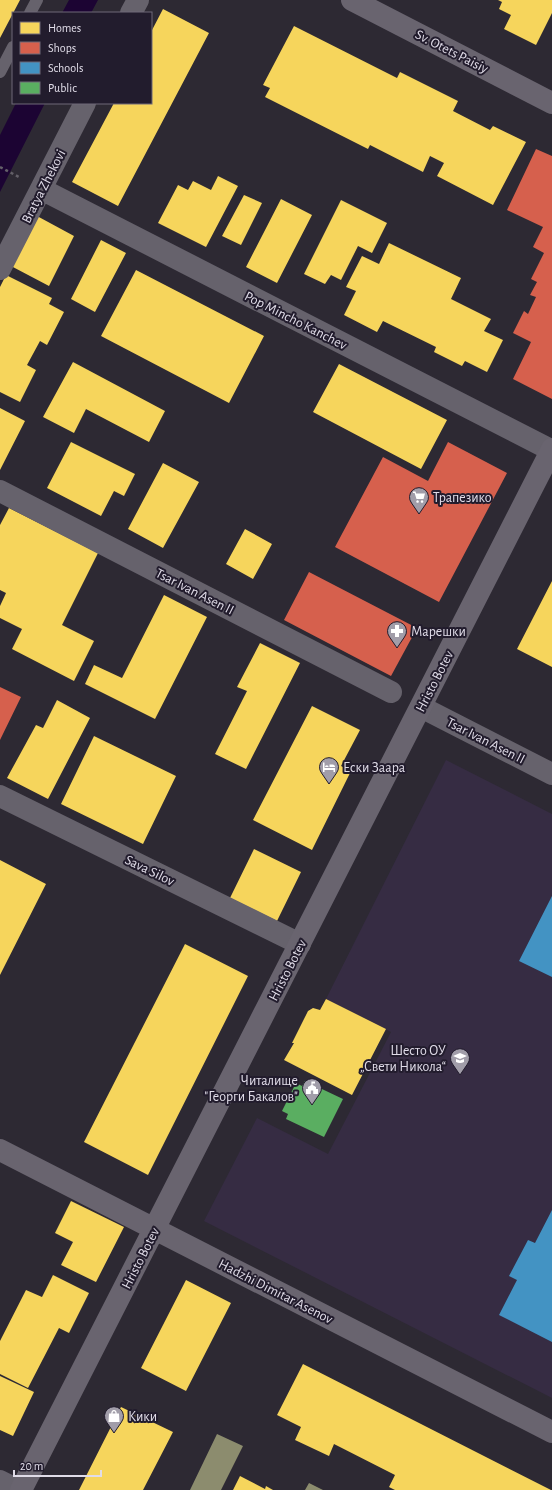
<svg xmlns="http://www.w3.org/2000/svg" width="552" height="1490" font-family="'Alegreya Sans',sans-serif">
  <rect width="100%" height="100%" fill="#2d2933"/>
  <path fill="#362c43" d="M446 760 552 814V1398L204 1221 257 1118 328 1154 391 1032 326 999Z"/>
  <path fill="#1c0433" d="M69 0H98L91 13H62Z
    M16 103H45L0 192V135Z"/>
  <path fill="#f6d55c" d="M0 0H20L0 38Z
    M498 0H552V13L536 45 504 29 511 15 499 9 502 2Z
    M163 9 209 33 118 206 72 182 114 103H151V32Z
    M294 26 397 78 400 72 458 101 453 111 490 130 493 126 526 142 493 205 437 176 444 163 430 156 423 172 370 145 368 149 265 97 270 88 263 85Z
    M218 176 238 186 206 247 158 223 178 185 188 190 193 181 211 190Z
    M244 195 262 203 241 245 222 236Z
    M281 199 312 215 277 283 246 267Z
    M341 200 387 223 372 253 358 246 341 280 331 275 325 284 304 274Z
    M37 216 74 236 49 286 11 266Z
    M101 240 126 253 95 312 71 299Z
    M389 243 461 278 451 299 491 319 484 331 503 340 487 372 465 361 462 366 434 352 436 347 383 321 377 332 344 315 356 291 346 287 362 256 379 264Z
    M136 270 264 336 229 403 101 336Z
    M6 275 52 298 49 304 64 312 47 345 40 341 27 365 36 370 20 402 0 392V287Z
    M73 362 165 411 149 442 86 409 74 433 43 417Z
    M339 364 447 420 421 469 313 412Z
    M0 408 25 421 0 470Z
    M71 442 135 474 124 496 114 491 101 516 47 488Z
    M163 463 199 482 163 548 128 529Z
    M9 508 98 553 62 625 94 641 74 681 12 649 22 629 0 618V606L6 593 0 590V525Z
    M245 529 272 544 253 579 226 564Z
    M552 581V667L517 649Z
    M164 595 207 617 155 719 85 684 94 665 122 678Z
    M260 643 300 663 246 769 215 754 247 691 237 687Z
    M57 700 90 718 48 799 7 778 36 725 43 728Z
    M312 706 360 730 341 766 351 771 312 850 253 820Z
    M94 736 176 776 143 844 61 804Z
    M254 849 301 872 277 921 230 898Z
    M0 860 46 884 0 975Z
    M185 944 248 976 148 1175 84 1142Z
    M326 999 386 1029 352 1095 284 1060 294 1043H292L308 1011 313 1008 320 1010Z
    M71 1201 124 1227 96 1282 61 1265 73 1242 55 1233Z
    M53 1275 89 1293 69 1333 59 1328 28 1388 0 1374V1341L26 1290 42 1297Z
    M186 1280 231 1303 186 1391 141 1368Z
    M303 1364 551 1490H395L389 1487 395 1475 334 1444 329 1456 295 1440 301 1427 277 1415Z
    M0 1376 34 1392 13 1436 0 1430Z
    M121 1407 173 1432 143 1490H79Z
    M240 1476 265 1489 266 1486 273 1490H233Z"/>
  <path fill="#d6604d" d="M536 149 552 156V399L513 379 531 342 513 333 524 311 528 314 536 297 530 295 537 282 531 279 544 253 533 247 543 227 507 210Z
    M448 442 507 473 439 602 335 547 383 457 428 481Z
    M309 572 417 628 391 676 284 620Z
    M0 687 21 697 0 740Z"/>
  <path fill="#4393c3" d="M552 896V977L519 961Z
    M552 1210V1342L499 1315 517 1280 509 1276 528 1240 535 1243Z"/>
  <path fill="#5aae61" d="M305 1081 343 1099 324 1137 286 1119 288 1114 282 1111 296 1083 302 1086Z"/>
  <path fill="#8c8c6e" d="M217 1434 243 1446 221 1490H190Z
    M309 1483 323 1490H305Z"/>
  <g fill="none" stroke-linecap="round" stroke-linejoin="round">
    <path stroke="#646069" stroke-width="2.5" stroke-dasharray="3 3" stroke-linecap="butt" d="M0 167 19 177"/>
    <path stroke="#66626c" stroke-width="12" d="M30 13 37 0
      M0 72 13 47"/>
    <path stroke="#66626c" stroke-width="22" d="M131 13 138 0
      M41 189 551 450
      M0 269 85 103
      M0 491 391 692
      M421 707 552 774
      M0 796 300 944
      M0 1481 18 1490"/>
    <path stroke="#69646f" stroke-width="22" d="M352 0 552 103
      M0 1150 552 1432
      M21 1490 552 449"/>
  </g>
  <defs>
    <symbol id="supermarket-pin" viewBox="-11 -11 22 30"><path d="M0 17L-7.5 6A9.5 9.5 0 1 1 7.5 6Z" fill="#a19da9" stroke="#221c2d"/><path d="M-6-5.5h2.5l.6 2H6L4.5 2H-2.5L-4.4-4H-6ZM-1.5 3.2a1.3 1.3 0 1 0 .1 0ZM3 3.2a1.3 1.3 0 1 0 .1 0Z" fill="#fff"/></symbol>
    <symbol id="pharmacy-pin" viewBox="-11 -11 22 30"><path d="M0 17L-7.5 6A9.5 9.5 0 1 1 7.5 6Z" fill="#a19da9" stroke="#221c2d"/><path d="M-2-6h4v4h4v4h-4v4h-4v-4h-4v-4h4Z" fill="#fff"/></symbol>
    <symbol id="hotel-pin" viewBox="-11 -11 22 30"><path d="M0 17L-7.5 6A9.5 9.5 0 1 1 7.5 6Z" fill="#a19da9" stroke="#221c2d"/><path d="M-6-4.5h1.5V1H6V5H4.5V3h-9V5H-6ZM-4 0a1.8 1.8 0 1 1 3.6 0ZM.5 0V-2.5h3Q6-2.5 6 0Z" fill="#fff"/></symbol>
    <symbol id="school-pin" viewBox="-11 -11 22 30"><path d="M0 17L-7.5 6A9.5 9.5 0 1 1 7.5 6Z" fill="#a19da9" stroke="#221c2d"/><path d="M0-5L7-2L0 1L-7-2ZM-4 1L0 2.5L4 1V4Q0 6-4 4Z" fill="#fff"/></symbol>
    <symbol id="civic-pin" viewBox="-11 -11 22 30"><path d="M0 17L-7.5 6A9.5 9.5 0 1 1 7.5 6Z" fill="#a19da9" stroke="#221c2d"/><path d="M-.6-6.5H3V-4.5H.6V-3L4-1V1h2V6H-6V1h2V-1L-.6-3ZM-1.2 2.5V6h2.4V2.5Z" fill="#fff"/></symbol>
    <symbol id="shop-pin" viewBox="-11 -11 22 30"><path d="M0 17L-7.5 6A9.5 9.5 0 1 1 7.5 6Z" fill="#a19da9" stroke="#221c2d"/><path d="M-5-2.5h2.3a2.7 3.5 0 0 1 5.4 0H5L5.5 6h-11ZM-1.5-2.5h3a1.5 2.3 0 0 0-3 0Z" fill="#fff"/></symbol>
  </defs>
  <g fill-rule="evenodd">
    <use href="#supermarket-pin" x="408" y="486" width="22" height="30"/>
    <use href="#pharmacy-pin" x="386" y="620" width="22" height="30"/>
    <use href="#hotel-pin" x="318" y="756" width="22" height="30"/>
    <use href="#school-pin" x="449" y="1047" width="22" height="30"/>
    <use href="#civic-pin" x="301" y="1077" width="22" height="30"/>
    <use href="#shop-pin" x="103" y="1405" width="22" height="30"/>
  </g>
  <g text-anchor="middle" stroke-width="4" stroke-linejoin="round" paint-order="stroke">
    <g font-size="14" fill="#e0dce8" stroke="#221c2d">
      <text transform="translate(452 51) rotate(27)" y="5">Sv. Otets Paisiy</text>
      <text transform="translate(43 186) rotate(-63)" y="5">Bratya Zhekovi</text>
      <text transform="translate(296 320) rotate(27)" y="5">Pop Mincho Kanchev</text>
      <text transform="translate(195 591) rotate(27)" y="5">Tsar Ivan Asen II</text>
      <text transform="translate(434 681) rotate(-63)" y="5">Hristo Botev</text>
      <text transform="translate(486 740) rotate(27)" y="5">Tsar Ivan Asen II</text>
      <text transform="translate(150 870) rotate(26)" y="5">Sava Silov</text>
      <text transform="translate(287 970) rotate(-63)" y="5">Hristo Botev</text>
      <text transform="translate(140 1258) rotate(-63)" y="5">Hristo Botev</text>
      <text transform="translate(276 1291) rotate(27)" y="5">Hadzhi Dimitar Asenov</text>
    </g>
    <g font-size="14" fill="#e0dce8" stroke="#221c2d" text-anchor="start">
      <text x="433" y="502">Трапезико</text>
      <text x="411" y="636">Марешки</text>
      <text x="343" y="772">Ески Заара</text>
      <text x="446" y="1055" text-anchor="end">Шесто ОУ<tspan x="446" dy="16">„Свети Никола“</tspan></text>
      <text x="298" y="1085" text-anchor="end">Читалище<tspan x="298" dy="16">"Георги Бакалов"</tspan></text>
      <text x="128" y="1421">Кики</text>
    </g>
  </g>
  <rect x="12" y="12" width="140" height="92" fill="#221c2d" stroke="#6e6978"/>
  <rect x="20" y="22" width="20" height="12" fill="#f6d55c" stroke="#6e6978"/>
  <text x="48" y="32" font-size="12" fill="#e0dce8">Homes</text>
  <rect x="20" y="42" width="20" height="12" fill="#d6604d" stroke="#6e6978"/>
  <text x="48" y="52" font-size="12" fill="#e0dce8">Shops</text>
  <rect x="20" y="62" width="20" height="12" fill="#4393c3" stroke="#6e6978"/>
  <text x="48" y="72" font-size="12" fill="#e0dce8">Schools</text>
  <rect x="20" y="82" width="20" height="12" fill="#5aae61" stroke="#6e6978"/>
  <text x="48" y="92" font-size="12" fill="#e0dce8">Public</text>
  <path d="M14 1470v6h87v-6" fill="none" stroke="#e0dce8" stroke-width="2"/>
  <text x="20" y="1470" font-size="12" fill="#e0dce8" stroke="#221c2d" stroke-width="3" paint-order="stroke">20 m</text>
</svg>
